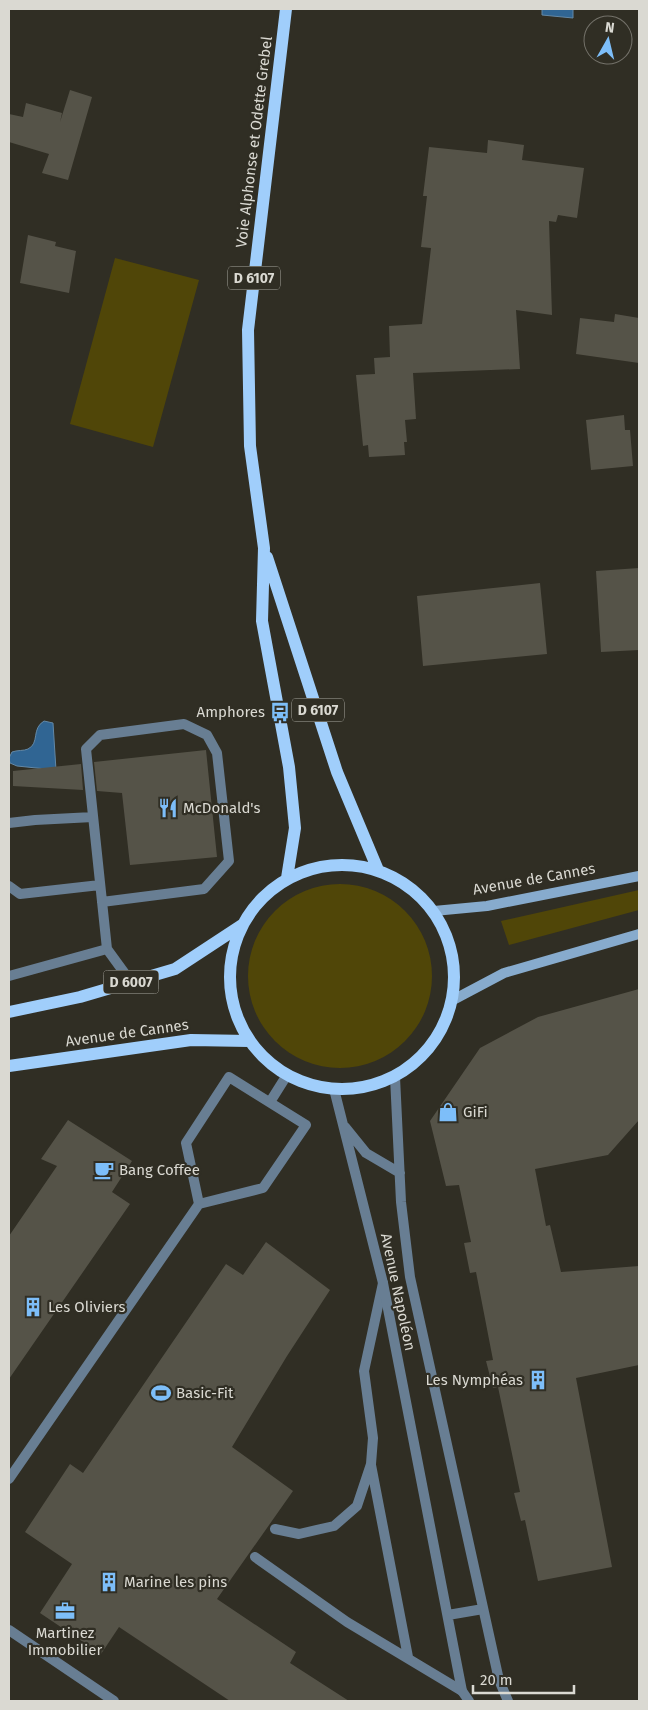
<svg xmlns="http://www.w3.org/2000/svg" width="648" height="1710" font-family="'Fira Sans',sans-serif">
  <rect width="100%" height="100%" fill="#302e24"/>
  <path fill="#504608" d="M115 258 199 280 153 447 70 424Z
    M248 976a92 92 0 1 1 184 0a92 92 0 1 1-184 0Z
    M639 890V910L509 945 501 921Z"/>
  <path fill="#306593" stroke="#6388a6" d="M542 9H573V18L542 15Z
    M44 721 53 723 56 770 17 766 10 763 9 758 12 752C17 750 24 751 28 749 40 743 31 729 44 721Z"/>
  <path fill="#555348" d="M70 90 92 97 68 180 42 173 49 154 9 142V114L23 117 26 103 62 113 60 122Z
    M488 140 524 145 522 160 584 168 577 218 558 215 556 222 549 221 552 315 516 310 520 369 413 373 416 419 405 420 407 442H404L405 455 369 457 368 445 363 446 356 375 375 374 374 358 390 357 389 326 422 324 431 248 421 247 427 196H423L429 147 487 153Z
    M28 235 56 242 55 246 76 251 69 293 20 283Z
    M615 314 639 318V363L576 354 580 318 614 322Z
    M624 415 625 430H630L633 466 591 470 586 420Z
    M639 568V650L601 652 596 571Z
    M540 583 547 654 423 666 417 596Z
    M206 750 217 857 130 865 122 793 97 791 94 762Z
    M81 764 83 790 13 786V771Z
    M639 989V1120L608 1155 535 1169 546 1226 550 1225 561 1272 639 1266V1365L576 1378 612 1567 538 1581 525 1520 521 1521 514 1493 520 1492 498 1387 493 1388 486 1361 493 1360 476 1272 470 1273 464 1243 471 1242 459 1185 446 1186 430 1121 480 1048 538 1017Z
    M68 1120 132 1161 112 1192 130 1204 9 1379V1236L57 1166 41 1159Z
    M266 1242 330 1290 287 1356 232 1447 293 1491 217 1599 296 1652 290 1663 349 1701H230L119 1627 101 1654 40 1613 72 1564 25 1532 70 1464 83 1473 226 1264 243 1275Z"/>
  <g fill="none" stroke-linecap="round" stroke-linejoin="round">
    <path stroke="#687e93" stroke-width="10" d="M9 823 35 820 93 817
      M9 886 20 894 100 885
      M102 902 204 889 229 861 217 753 207 735 184 724 100 735 86 749 107 949 131 982
      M9 976 107 949
      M371 1465 408 1657
      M275 1529 299 1534 334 1526 357 1506 371 1464 373 1438 364 1371 383 1283
      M255 1557 347 1622 462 1691"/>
    <path stroke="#687e93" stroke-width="10" d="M270 1102 287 1075
      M9 1479 199 1204 263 1188 306 1125 229 1077 186 1143 199 1204
      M9 1630 114 1701"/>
    <path stroke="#687e93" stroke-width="10" d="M395 1077 401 1202 410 1277 499 1680 508 1701
      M334 1089 383 1283 462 1691 469 1701
      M345 1127 366 1153 400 1173
      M448 1615 483 1609"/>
    <path stroke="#87abcd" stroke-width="10" d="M434 911 487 906 639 876
      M453 1000 504 973 639 934"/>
    <path stroke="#a0cefb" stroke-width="12" d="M286 9 248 330 250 446 264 548 262 621 289 767 295 828 287 878
      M267 557 337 772 378 870
      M230 977a112 112 0 1 1 224 0a112 112 0 1 1-224 0Z
      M9 1012 80 997 175 969 242 925
      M9 1066 191 1040 249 1041"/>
  </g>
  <defs>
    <symbol id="bus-bare" viewBox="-9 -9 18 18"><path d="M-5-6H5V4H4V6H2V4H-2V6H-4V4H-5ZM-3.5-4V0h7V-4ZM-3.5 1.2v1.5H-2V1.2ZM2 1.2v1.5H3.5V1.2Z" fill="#7dbef9" stroke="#302e24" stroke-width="2.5" paint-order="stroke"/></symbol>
    <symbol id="restaurant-bare" viewBox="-9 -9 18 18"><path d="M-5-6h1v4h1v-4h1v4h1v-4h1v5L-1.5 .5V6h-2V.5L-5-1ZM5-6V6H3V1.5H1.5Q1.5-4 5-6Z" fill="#7dbef9" stroke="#302e24" stroke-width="2.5" paint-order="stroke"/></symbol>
    <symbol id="shop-bare" viewBox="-9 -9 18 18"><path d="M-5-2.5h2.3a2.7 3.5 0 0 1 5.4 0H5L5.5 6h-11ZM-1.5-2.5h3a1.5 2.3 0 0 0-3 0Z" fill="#7dbef9" stroke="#302e24" stroke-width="2.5" paint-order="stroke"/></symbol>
    <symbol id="cafe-bare" viewBox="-9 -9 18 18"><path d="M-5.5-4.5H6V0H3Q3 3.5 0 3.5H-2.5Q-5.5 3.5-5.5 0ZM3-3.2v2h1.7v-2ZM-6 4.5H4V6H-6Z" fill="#7dbef9" stroke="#302e24" stroke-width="2.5" paint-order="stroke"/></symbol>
    <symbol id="building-bare" viewBox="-9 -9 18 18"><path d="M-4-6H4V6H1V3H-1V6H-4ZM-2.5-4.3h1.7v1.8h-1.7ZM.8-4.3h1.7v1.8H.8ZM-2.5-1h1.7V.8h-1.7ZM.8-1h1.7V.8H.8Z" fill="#7dbef9" stroke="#302e24" stroke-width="2.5" paint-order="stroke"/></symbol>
    <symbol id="stadium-bare" viewBox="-9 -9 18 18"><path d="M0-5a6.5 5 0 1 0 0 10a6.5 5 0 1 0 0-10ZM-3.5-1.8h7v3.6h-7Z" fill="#7dbef9" stroke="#302e24" stroke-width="2.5" paint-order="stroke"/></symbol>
    <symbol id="office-bare" viewBox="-9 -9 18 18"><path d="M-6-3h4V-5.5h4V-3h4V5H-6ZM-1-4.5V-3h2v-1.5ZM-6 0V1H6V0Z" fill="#7dbef9" stroke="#302e24" stroke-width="2.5" paint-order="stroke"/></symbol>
  </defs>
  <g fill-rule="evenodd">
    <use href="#bus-bare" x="266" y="698" width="28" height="28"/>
    <use href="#restaurant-bare" x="154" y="794" width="28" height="28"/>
    <use href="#shop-bare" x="434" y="1098" width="28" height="28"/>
    <use href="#cafe-bare" x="90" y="1156" width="28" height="28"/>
    <use href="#building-bare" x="19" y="1293" width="28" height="28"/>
    <use href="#building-bare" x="524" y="1366" width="28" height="28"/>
    <use href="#stadium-bare" x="147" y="1379" width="28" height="28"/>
    <use href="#building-bare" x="95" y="1568" width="28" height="28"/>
    <use href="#office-bare" x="51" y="1597" width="28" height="28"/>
  </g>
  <g text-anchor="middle" stroke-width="4.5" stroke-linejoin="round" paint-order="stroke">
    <g fill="#302e24" stroke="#a7a69e" stroke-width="1">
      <rect x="228" y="266.5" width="52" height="23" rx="4"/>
      <rect x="292" y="698.5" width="52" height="23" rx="4"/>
      <rect x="103.5" y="970.5" width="55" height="23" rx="4"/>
    </g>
    <g font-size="14" font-weight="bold" fill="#dad9d2">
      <text x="254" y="283">D 6107</text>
      <text x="318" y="715">D 6107</text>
      <text x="131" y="987">D 6007</text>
    </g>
    <g font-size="15" fill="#dad9d2" stroke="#302e24">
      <text transform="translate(254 142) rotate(-83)" y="5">Voie Alphonse et Odette Grebel</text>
      <text transform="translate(534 879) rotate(-10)" y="5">Avenue de Cannes</text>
      <text transform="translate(127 1033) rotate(-8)" y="5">Avenue de Cannes</text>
      <text transform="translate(398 1292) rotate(78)" y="5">Avenue Napoléon</text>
    </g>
    <g font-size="15" fill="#dad9d2" stroke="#302e24" text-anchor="start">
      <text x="265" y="717" text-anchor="end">Amphores</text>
      <text x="183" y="813">McDonald's</text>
      <text x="463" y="1117">GiFi</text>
      <text x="119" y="1175">Bang Coffee</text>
      <text x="48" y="1312">Les Oliviers</text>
      <text x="523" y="1385" text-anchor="end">Les Nymphéas</text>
      <text x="176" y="1398">Basic-Fit</text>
      <text x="124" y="1587">Marine les pins</text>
      <text x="65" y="1638" text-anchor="middle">Martinez<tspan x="65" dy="17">Immobilier</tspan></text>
    </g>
  </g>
  <rect width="648" height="1710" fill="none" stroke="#dad9d2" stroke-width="20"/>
  <g transform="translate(608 40) rotate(8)"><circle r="24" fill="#302e24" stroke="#74726a"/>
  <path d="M0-4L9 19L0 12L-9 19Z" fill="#7dbef9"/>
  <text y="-8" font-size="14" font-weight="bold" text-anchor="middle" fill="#dad9d2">N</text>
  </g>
  <path d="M473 1685v8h101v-8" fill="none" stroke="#dad9d2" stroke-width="2.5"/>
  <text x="480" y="1685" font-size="15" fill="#dad9d2" stroke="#302e24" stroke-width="4" paint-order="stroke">20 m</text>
</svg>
